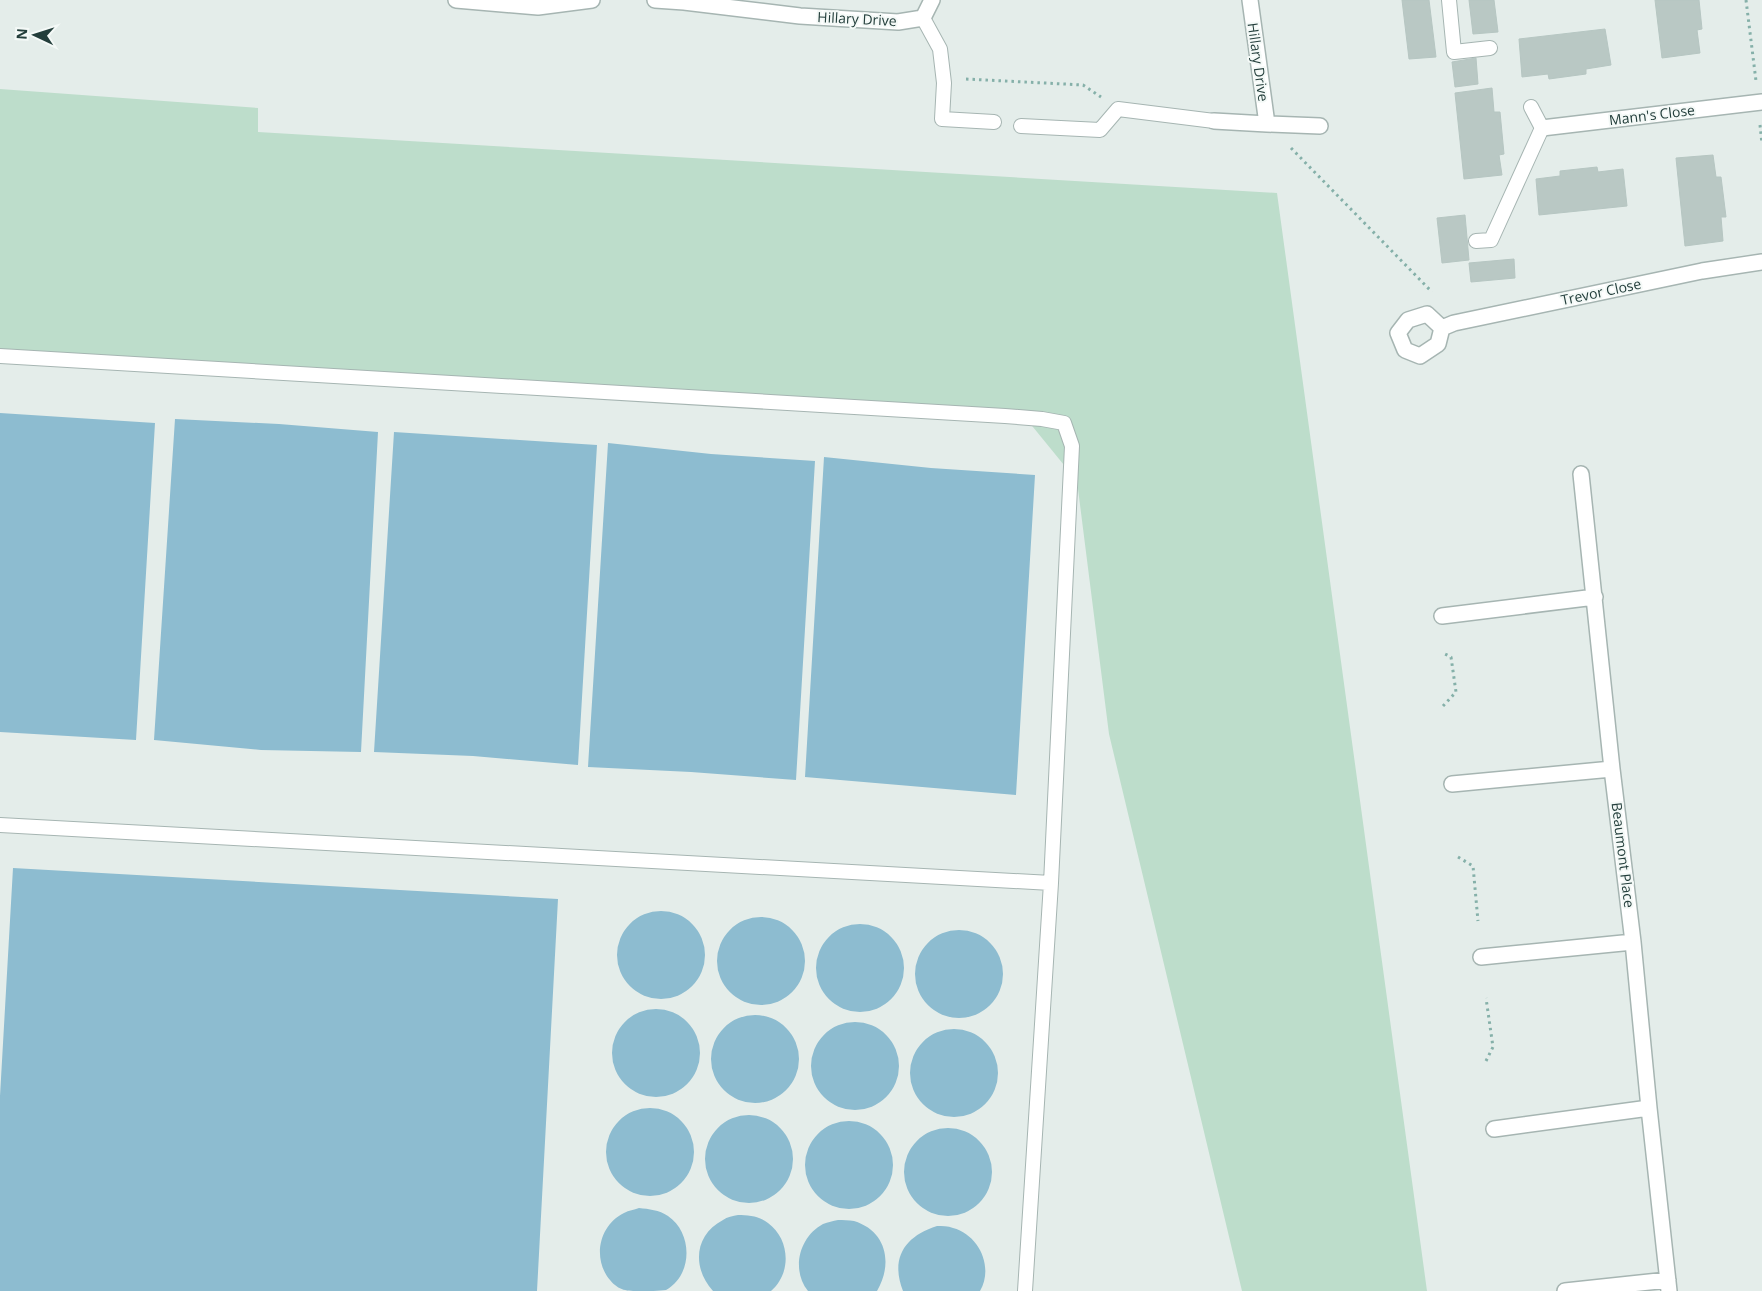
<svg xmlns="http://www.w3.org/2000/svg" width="1762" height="1291" font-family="'Open Sans',sans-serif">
  <rect width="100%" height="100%" fill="#e4edea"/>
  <path fill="#bdddcb" d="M0 89 258 108V132L1277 193 1427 1291H1242L1109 734 1077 481 1024 416 0 358Z"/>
  <path fill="#8dbcd0" d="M0 413 155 423 136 740 0 732Z
    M175 419 279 424 378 432 361 752 261 750 154 740Z
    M394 432 597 445 578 765 473 756 374 752Z
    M608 443 711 454 815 461 796 780 691 772 588 767Z
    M824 457 931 468 1035 475 1016 795 805 777Z
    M13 868 558 899 537 1291H0V1096Z
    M617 955a44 44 0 1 1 88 0a44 44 0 1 1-88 0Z
    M717 961a44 44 0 1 1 88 0a44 44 0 1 1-88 0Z
    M816 968a44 44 0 1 1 88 0a44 44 0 1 1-88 0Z
    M915 974a44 44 0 1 1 88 0a44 44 0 1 1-88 0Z
    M612 1053a44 44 0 1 1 88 0a44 44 0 1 1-88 0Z
    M711 1059a44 44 0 1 1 88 0a44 44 0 1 1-88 0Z
    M811 1066a44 44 0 1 1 88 0a44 44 0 1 1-88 0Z
    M910 1073a44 44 0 1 1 88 0a44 44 0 1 1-88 0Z
    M606 1152a44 44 0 1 1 88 0a44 44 0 1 1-88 0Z
    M705 1159a44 44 0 1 1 88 0a44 44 0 1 1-88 0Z
    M805 1165a44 44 0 1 1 88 0a44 44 0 1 1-88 0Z
    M904 1172a44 44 0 1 1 88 0a44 44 0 1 1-88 0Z
    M639 1208C649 1209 659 1210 668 1216 693 1233 693 1275 666 1290 660 1291 647 1291 640 1291 627 1291 619 1291 610 1280 592 1259 599 1225 624 1213 629 1210 634 1210 639 1208Z
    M738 1215C748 1215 759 1216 768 1223 790 1239 792 1273 771 1291H713C692 1268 694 1235 723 1220 727 1217 733 1216 738 1215Z
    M838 1220C843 1220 849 1220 854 1221 887 1231 893 1264 877 1291H808C791 1270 799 1237 823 1224 828 1222 833 1221 838 1220Z
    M937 1226C942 1226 948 1226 953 1228 979 1235 994 1267 980 1291H903C890 1258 905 1236 937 1226Z"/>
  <path fill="#b9c8c4" stroke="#b6c6c2" d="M1402 0H1429L1436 57 1409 59Z
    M1469 0H1494L1498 32 1473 34Z
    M1655 0H1699L1702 29 1697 30 1700 53 1662 58Z
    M1605 29 1611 65 1586 69V74L1549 79 1548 74 1522 77 1519 39Z
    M1476 58 1478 84 1455 87 1452 62Z
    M1492 88 1494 112H1500L1504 154 1499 155 1502 175 1464 179 1455 93Z
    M1713 155 1716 177H1721L1726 217H1721L1723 241 1685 246 1676 158Z
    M1597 167 1598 172 1623 169 1627 206 1539 215 1536 179 1560 176V171Z
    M1465 215 1469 260 1442 263 1437 218Z
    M1514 259 1515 278 1471 282 1469 263Z"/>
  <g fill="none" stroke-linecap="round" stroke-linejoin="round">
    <defs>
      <path id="service" d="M1449 0 1454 52 1490 48
        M923 18 940 49 944 83 942 119 994 122
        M1021 126 1100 130 1118 109 1214 121
        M1476 241 1491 240 1542 128 1531 107
        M0 356 1005 416 1042 419 1064 423 1072 446 1051 883
        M0 825 1051 883 1025 1291"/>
      <path id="minor" d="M456 0 538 7 592 0
        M655 0 684 2V0
        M684 2 800 16 898 22 923 18 932 0
        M1214 121 1267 124 1250 0
        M1267 124 1320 126
        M1542 128 1762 102
        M1427 314 1442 328 1438 344 1420 356 1405 350 1398 333 1408 320Z
        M1442 328 1454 323 1702 271 1762 262
        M1581 474 1612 769 1633 942 1649 1108 1669 1291
        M1442 616 1595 597
        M1452 784 1612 769
        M1481 957 1633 942
        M1494 1129 1649 1108
        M1565 1291 1668 1280"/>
    </defs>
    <use href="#service" stroke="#a6b5b2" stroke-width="16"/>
    <use href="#minor" stroke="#a6b5b2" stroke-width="18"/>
    <path stroke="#85b0a9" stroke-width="3" stroke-dasharray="2.5 4" stroke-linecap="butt" d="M1746 0 1756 81
      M966 79 1083 85 1101 97
      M1760 125 1762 144
      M1291 148 1432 292
      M1443 706 1456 692 1451 657 1445 654
      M1458 857 1473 866 1478 921
      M1486 1061 1493 1047 1486 998"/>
    <use href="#service" stroke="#fff" stroke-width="14"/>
    <use href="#minor" stroke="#fff" stroke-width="15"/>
  </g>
  <g text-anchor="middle" stroke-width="4" stroke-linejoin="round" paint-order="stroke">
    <g font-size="14" fill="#233e3b" stroke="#f4f9f7">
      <text transform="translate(857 19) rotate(3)" y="5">Hillary Drive</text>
      <text transform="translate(1258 62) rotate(82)" y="5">Hillary Drive</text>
      <text transform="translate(1652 115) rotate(-7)" y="5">Mann's Close</text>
      <text transform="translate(1601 292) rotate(-12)" y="5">Trevor Close</text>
      <text transform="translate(1623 855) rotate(83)" y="5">Beaumont Place</text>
    </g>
  </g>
  <g transform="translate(35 35) rotate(274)" stroke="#f4f9f7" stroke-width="4" paint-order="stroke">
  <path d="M0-4L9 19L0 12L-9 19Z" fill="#233e3b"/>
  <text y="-8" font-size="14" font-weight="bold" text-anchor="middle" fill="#233e3b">N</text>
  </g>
</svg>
